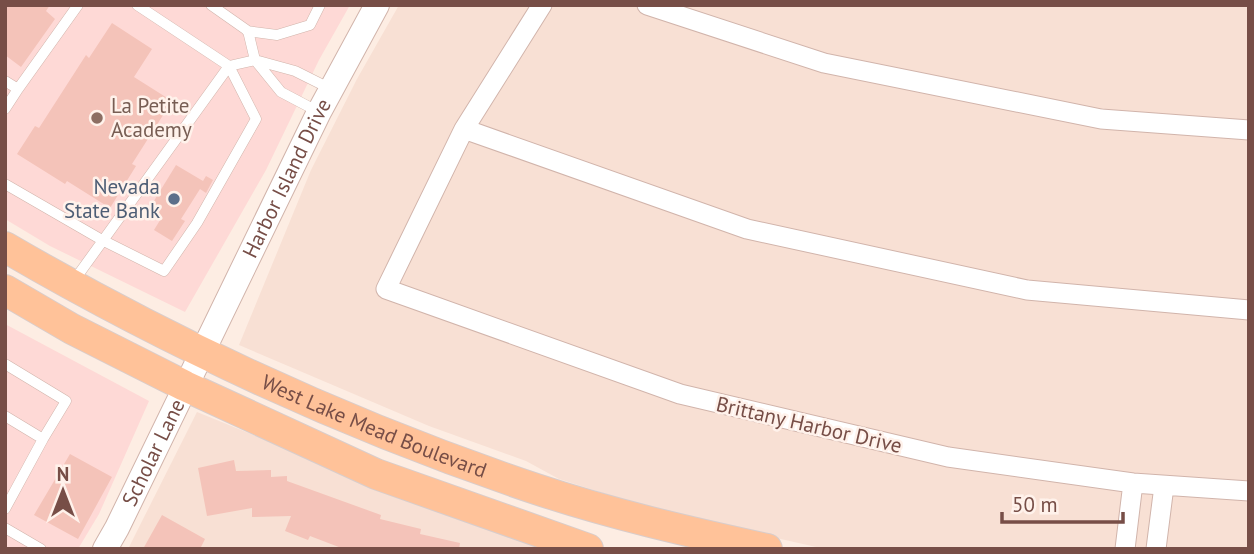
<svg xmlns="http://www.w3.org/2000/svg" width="1254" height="554" font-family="'PT Sans',sans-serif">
  <rect width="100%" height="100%" fill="#fdede3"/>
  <path fill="#f8e0d4" d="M399 5H1249V549H825L666 513 559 479 526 461 429 426 239 345 311 170 357 79Z
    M197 412 405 497 551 549H128Z"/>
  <path fill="#fed9d6" d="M5 5H350L319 60 266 170 185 312 50 246 5 219Z
    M5 324 149 401 99 514 78 549H10L5 546Z"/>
  <path fill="#f4c3b9" d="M5 5H50L46 11 55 19 21 67 5 55Z
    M112 23 152 49 134 77 172 101 132 164 136 166 110 208 67 181 65 184 17 154 35 126 39 128 86 55 89 58Z
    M176 165 203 181 206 176 213 180 206 193 200 189 181 219 185 221 172 241 154 230 162 217 149 209Z
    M70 454 112 477 78 539 34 515Z
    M234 460 236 471 271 470V477L287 476V481L381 515 380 519 421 529 420 534 460 543 459 549H344L310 536 308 540 285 531 291 516 252 517V508L207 516 198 468Z
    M162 515 205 539 200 549H143Z"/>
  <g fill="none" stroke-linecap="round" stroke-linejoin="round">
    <defs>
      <path id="service" d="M137 5 229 66 255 60 295 71 331 89
        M211 5 248 31 255 60 281 92 317 111
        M247 31 277 35 310 25 320 5
        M5 81 18 89 5 109
        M18 89 78 5
        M5 184 102 240 164 271 197 223 256 119 229 66 73 282
        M5 364 66 401 43 439
        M5 416 43 439 5 509
        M5 528 41 549"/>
      <path id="minor" d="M542 5 464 129 386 289 680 394 948 457 1133 483 1249 491
        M647 5 824 63 1101 119 1249 130
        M464 129 747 229 1027 290 1249 310
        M1125 549 1133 483
        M1156 549 1164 486"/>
      <g id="tertiary">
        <path id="s1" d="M105 549 117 528 319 112 377 5"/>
      </g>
      <g id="primary">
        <path id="s2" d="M5 247C173 345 351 427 536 489 611 514 689 532 767 549"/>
        <path d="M5 290 72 329 185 386 376 474 588 549"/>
      </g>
    </defs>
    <use href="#service" stroke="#d1b4ab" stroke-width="11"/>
    <use href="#minor" stroke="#d1b4ab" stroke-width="21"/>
    <use href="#tertiary" stroke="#d1b4ab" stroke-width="26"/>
    <use href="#primary" stroke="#d9cdcb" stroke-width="32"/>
    <use href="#service" stroke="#fff" stroke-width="10"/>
    <use href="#minor" stroke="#fff" stroke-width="19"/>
    <use href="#tertiary" stroke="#fff" stroke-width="24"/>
    <use href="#primary" stroke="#ffc299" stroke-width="30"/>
  </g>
  <circle fill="#8d6e63" stroke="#fff2eb" stroke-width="2.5" cx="97" cy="118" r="7"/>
  <circle fill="#5c6f8a" stroke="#fff2eb" stroke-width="2.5" cx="174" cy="199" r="7"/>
  <g text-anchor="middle" stroke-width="5" stroke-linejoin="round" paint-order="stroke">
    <g font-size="21" fill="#785e54" stroke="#fff2eb" text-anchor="start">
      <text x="111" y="113">La Petite<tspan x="111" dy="24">Academy</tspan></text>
    </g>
    <g font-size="21" fill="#774e47" stroke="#fff2eb">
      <text dy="7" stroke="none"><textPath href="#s1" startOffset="413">Harbor Island Drive</textPath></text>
      <text transform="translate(809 425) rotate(13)" y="7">Brittany Harbor Drive</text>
      <text dy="7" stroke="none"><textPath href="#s2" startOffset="411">West Lake Mead Boulevard</textPath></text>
      <text dy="7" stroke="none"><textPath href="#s1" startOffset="108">Scholar Lane</textPath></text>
    </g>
    <g font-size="21" fill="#4e5e75" stroke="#fff2eb" text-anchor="end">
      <text x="160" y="194">Nevada<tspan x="160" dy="24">State Bank</tspan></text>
    </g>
  </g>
  <rect width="1254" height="554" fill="none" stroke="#774e47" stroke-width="14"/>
  <g transform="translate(63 491)" stroke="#fff2eb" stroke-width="5" paint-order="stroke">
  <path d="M0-5L12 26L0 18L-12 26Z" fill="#774e47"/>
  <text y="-10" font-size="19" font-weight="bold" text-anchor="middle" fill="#774e47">N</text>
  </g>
  <path d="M1002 512v10h121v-10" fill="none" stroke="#774e47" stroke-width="3.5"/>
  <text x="1012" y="512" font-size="21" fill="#774e47" stroke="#fff2eb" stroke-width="5" paint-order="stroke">50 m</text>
</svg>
